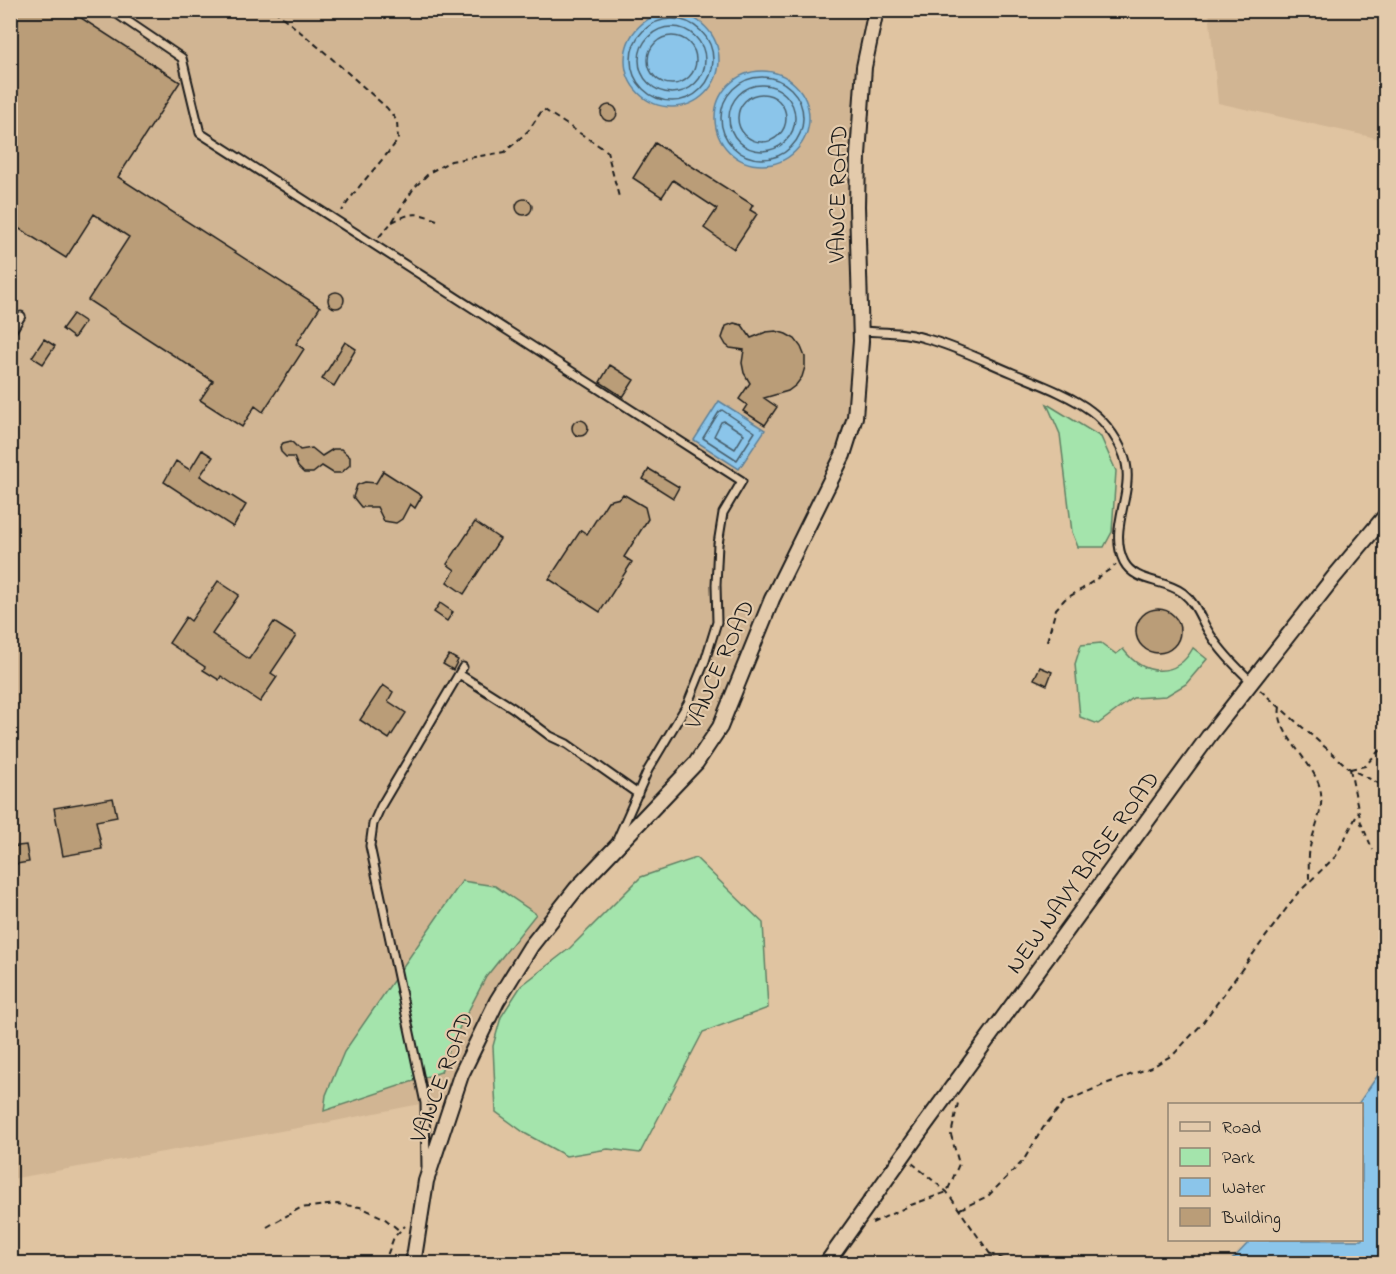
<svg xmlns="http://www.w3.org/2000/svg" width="1396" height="1274" font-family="'Indie Flower',sans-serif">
  <rect width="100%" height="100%" fill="#e0c4a1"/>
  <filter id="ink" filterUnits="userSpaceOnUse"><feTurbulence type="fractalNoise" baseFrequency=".0167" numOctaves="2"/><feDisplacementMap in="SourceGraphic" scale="12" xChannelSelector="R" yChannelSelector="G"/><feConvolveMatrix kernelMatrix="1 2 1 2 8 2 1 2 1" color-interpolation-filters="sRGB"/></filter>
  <g filter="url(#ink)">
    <path fill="#d1b593" d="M11 11H876L864 67 855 417 720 727 531 946 452 1100 425 1103 320 1124 11 1179Z
      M1209 11H1385V140L1218 103Z"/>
    <path fill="#a4e4ac" stroke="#608064" stroke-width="1.5" d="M1047 404 1101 437 1116 471 1112 532 1104 547H1078L1072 532 1060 434Z
      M1101 643 1116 654 1123 649C1143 676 1176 679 1193 648L1207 659 1186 684 1166 696 1133 698 1098 724 1080 717 1075 664 1081 645Z
      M696 858 763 923 768 1008 703 1032 640 1153 608 1149 566 1156 526 1134 496 1112 493 1046 501 1017 521 986 570 948 641 877Z
      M462 881 495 886 536 914 486 977 449 1048 441 1072 324 1111 326 1095 344 1052Z"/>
    <path fill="#8bc5ea" stroke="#5f8198" stroke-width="1.5" d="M625 60a47 47 0 1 1 94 0a47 47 0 1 1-94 0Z
      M715 118a47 47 0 1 1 94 0a47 47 0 1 1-94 0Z
      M719 401 765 430 739 469 694 440Z
      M1385 1065V1263H1229L1251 1240H1362V1104H1358Z"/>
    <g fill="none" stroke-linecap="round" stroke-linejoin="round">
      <path stroke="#48606e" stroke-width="1.5" d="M631 60a41 41 0 1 1 82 0a41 41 0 1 1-82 0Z
        M639 60a33 33 0 1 1 66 0a33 33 0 1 1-66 0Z
        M648 60a24 24 0 1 1 48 0a24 24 0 1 1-48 0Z
        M721 118a41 41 0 1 1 82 0a41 41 0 1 1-82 0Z
        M729 118a33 33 0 1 1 66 0a33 33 0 1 1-66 0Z
        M738 118a24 24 0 1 1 48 0a24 24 0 1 1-48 0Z
        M722 410 755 432 737 460 703 438 719 412Z
        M724 421 744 434 735 449 714 436 721 422Z"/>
    </g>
    <path fill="#ba9d78" stroke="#1c1c1c" stroke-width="1.5" d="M10 10H69L180 82 118 177 320 307 296 344 304 349 263 412 255 406 242 427 200 400 213 381 88 300 129 237 94 214 66 258 10 223Z
      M601 113a8 8 0 1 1 16 0a8 8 0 1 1-16 0Z
      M655 143 753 205 750 210 757 214 734 249 704 228 717 209 673 180 662 197 633 178Z
      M516 207a8 8 0 1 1 16 0a8 8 0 1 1-16 0Z
      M328 300a8 8 0 1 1 16 0a8 8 0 1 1-16 0Z
      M73 314 85 322 74 338 62 329Z
      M734 323 742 325 751 338 766 332 776 331 786 334 795 339 801 347 805 357V367L802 377 796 385 788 391 764 398 777 407 765 425 743 411 747 405 739 399 750 383 744 373 742 363 744 350 730 348 726 345 722 338 726 326Z
      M44 339 55 346 43 364 32 357Z
      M345 342 356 349 334 386 322 379Z
      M610 365 634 380 623 397 600 382Z
      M572 428a8 8 0 1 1 16 0a8 8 0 1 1-16 0Z
      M291 441 300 450 312 448 322 456 333 449H341L350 457V465L341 473H333L322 466 313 473H304L298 467 294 457H286L281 452 280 447 283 443Z
      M202 450 213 457 200 476 246 505 233 527 164 482 176 461 190 470Z
      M649 469 679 487 673 498 643 479Z
      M383 471 422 496 415 508 410 504 402 519 396 523 384 521 377 507H361L353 497 357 485 365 482 376 483Z
      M623 494 645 507 648 519 624 557 632 562 600 612 549 579 581 530 587 534 608 501 620 498Z
      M475 522 500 539 464 594 447 582 455 570 447 564Z
      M218 581 239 595 212 634 249 659 274 622 296 636 271 673 277 677 260 702 221 676 219 680 203 670 205 667 169 643 186 617 191 621Z
      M440 603 453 612 447 621 434 612Z
      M1136 631a22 22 0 1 1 44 0a22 22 0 1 1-44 0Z
      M449 655 458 660 453 670 443 664Z
      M1040 667 1052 672 1047 685 1034 679Z
      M383 685 393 692 388 701 406 713 389 739 360 720Z
      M113 798 117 817 96 821 102 849 63 856 54 808Z
      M26 845 29 862 10 865V847Z"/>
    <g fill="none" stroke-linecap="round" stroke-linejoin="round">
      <defs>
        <path id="lane" d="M111 10 182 58 200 133 742 481 723 513 718 544 716 585 717 622 705 661 688 703 648 770 617 840
          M861 331C882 332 904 332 924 338 955 346 984 361 1013 373 1037 383 1070 395 1091 411 1106 422 1122 444 1126 463 1133 495 1108 530 1124 562 1135 583 1165 579 1183 593 1197 604 1200 619 1210 634 1221 652 1236 667 1252 682
          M10 334 21 316
          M459 674 513 708 550 736 567 744 638 794
          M426 1169 425 1103 370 846 373 824 381 806 463 667"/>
        <path id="street" d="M413 1264 426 1181 461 1075 497 1001 531 946 576 889 696 763 720 727 772 599 843 455 855 417 861 341 857 206 858 155 864 67 876 10
          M826 1264 924 1126 1209 736 1334 577 1386 515"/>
      </defs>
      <use href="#lane" stroke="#1c1c1c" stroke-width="11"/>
      <use href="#street" stroke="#1c1c1c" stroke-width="18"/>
      <path stroke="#1c1c1c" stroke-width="2" stroke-dasharray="6 4.5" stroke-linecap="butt" d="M274 10 328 55 387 108 397 121 398 140C380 164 358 185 342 211
        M392 222C413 212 416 212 437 220
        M379 237 392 222 414 188 430 172 451 161 505 152 529 130 543 109 607 151 619 197
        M1047 641 1056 609 1065 599 1082 589 1116 565
        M1260 690 1350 769 1386 787
        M1280 707C1275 733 1313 761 1320 788 1325 808 1314 828 1310 847 1308 858 1309 869 1309 879
        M1350 769 1361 823 1373 850
        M1350 769 1365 766 1386 743
        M912 1163 947 1192 997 1264
        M960 1209 988 1196 1023 1161 1043 1128 1064 1102 1108 1083 1152 1067 1174 1054 1201 1025 1297 894 1336 856 1359 811
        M872 1223 911 1205 947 1192 959 1164 951 1135 958 1103
        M267 1227 300 1208 337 1204 360 1207 384 1218 400 1231
        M989 1253 1015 1264
        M384 1264 394 1237 405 1226"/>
      <use href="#lane" stroke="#e3caab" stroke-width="7"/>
      <use href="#street" stroke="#e3caab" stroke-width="14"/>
    </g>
  </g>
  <g text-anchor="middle" stroke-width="4.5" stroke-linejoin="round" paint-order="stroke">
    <g font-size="24" fill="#1c1c1c" stroke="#e3caab">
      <text transform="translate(837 194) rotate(-89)" y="8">VANCE ROAD</text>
      <text transform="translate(719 664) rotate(-66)" y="8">VANCE ROAD</text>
      <text transform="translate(1082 872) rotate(-54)" y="8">NEW NAVY BASE ROAD</text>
      <text transform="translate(441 1077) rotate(-69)" y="8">VANCE ROAD</text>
    </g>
  </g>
  <rect width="1396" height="1274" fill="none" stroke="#e3caab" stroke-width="36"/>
  <rect x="18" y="18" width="1360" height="1238" fill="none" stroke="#1c1c1c" stroke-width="2" filter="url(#ink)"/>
  <rect x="1168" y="1103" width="195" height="138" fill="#e3caab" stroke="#938472" stroke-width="1.5"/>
  <rect x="1180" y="1122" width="30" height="9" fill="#e3caab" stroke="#938472" stroke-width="1.5"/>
  <text x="1222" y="1133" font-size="18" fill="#1c1c1c">Road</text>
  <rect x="1180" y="1148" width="30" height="18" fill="#a4e4ac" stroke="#938472" stroke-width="1.5"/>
  <text x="1222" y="1163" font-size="18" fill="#1c1c1c">Park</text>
  <rect x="1180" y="1178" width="30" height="18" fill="#8bc5ea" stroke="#938472" stroke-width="1.5"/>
  <text x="1222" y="1193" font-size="18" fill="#1c1c1c">Water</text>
  <rect x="1180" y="1208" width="30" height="18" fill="#ba9d78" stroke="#938472" stroke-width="1.5"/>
  <text x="1222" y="1223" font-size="18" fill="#1c1c1c">Building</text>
</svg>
